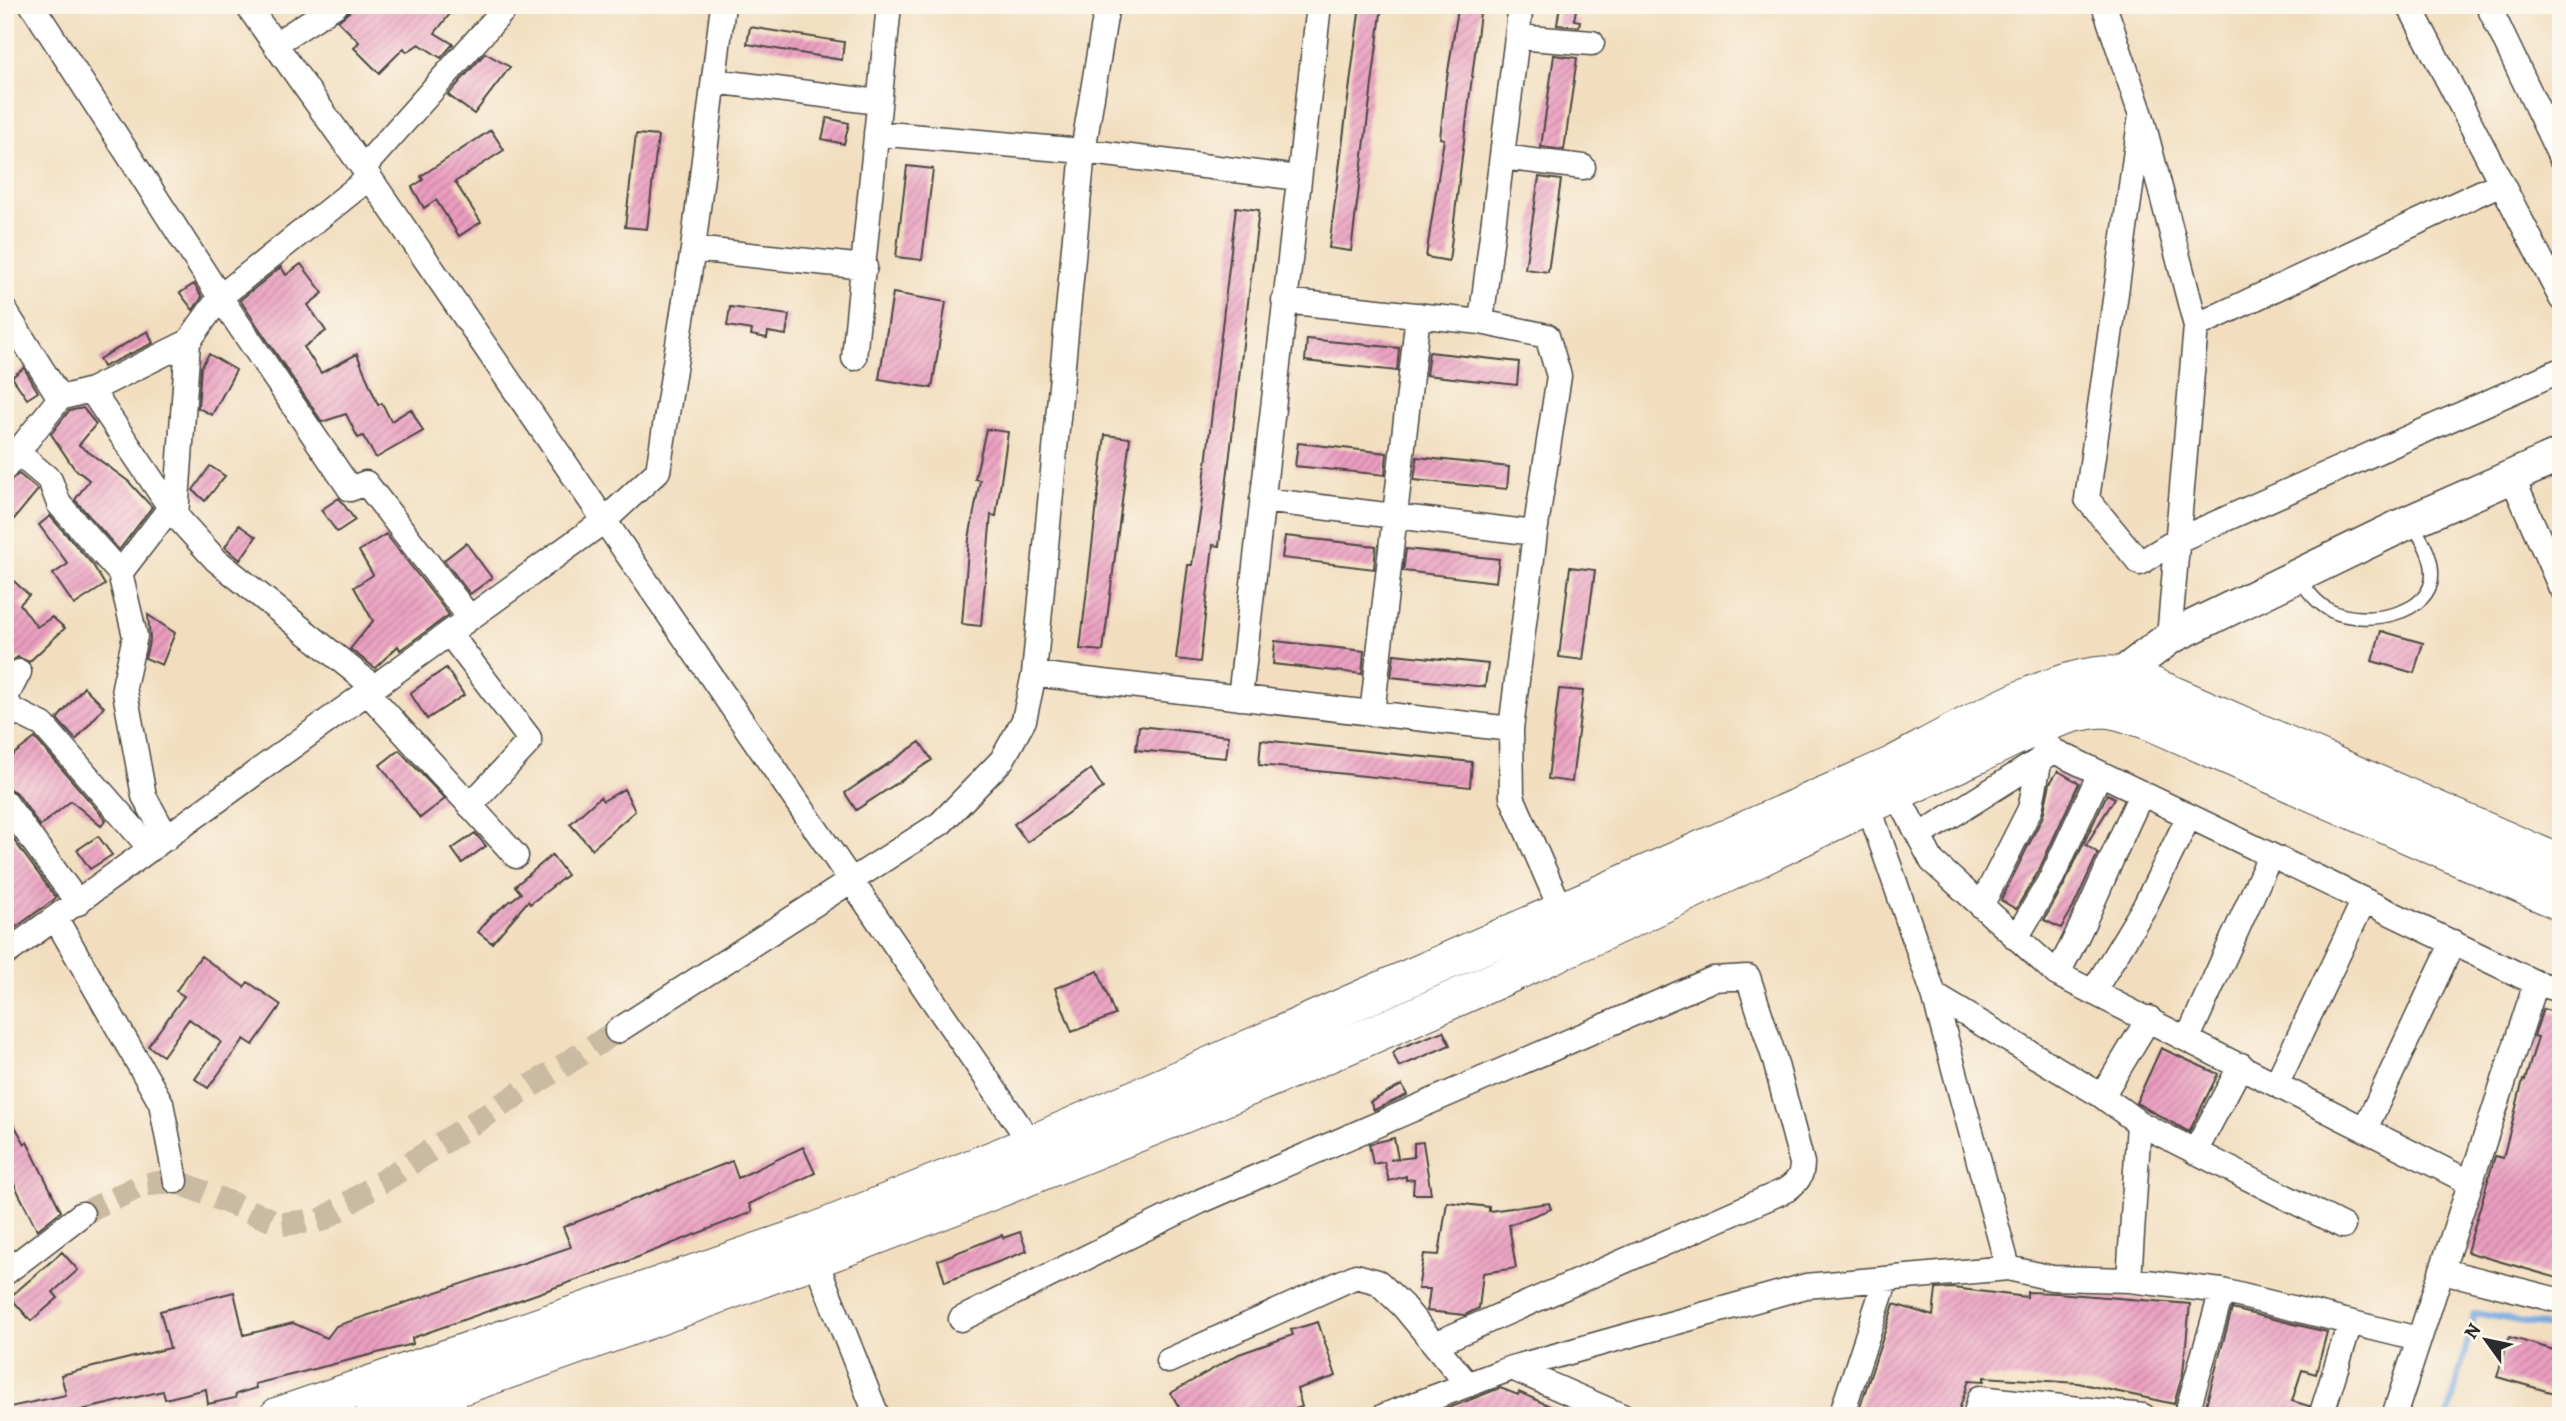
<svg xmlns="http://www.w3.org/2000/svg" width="2566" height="1421" font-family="Alegreya,serif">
  <defs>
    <pattern id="building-hatch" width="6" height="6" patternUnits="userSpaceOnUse" patternTransform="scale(1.75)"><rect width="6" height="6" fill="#eb9ec0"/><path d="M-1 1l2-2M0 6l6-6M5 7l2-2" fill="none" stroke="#bf819c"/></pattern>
  </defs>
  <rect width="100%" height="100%" fill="#fbf7ec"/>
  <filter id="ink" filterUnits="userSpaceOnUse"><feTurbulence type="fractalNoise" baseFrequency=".0143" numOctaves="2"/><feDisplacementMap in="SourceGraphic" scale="14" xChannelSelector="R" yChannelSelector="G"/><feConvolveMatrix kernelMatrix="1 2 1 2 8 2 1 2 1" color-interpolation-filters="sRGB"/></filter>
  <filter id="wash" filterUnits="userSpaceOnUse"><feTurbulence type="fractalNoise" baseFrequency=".00686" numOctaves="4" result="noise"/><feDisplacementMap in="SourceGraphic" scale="28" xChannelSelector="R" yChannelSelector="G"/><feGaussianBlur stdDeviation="1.57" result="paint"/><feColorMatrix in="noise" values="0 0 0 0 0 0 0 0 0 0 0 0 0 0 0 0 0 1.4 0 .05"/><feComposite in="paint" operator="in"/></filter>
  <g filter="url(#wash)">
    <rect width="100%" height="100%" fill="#f2debf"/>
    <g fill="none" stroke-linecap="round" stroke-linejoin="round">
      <path stroke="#77a8e1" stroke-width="6" d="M2448 1416 2475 1313 2561 1329"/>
    </g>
    <g id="blocks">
      <path fill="url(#building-hatch)" d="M351 5H457L435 33 453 44 441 58 419 44 407 52 404 48 379 73 354 48 359 42 338 21 349 12Z
        M1360 5H1382L1351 251 1329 248Z
        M1464 5H1481L1449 261 1426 257 1444 139 1440 138 1446 84 1458 9 1464 10Z
        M1560 5H1577L1574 20 1580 21 1579 27 1557 25Z
        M750 27 844 42 842 60 747 44Z
        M485 53 510 67 474 114 448 95Z
        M1554 55 1577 58 1564 150 1541 147Z
        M827 118 849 123 844 144 822 139Z
        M491 130 504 150 455 182 481 222 459 236 436 200 424 208 412 187 423 180 421 176Z
        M636 134 658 136 647 229 625 227Z
        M907 166 933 169 922 260 896 257Z
        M1539 177 1561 180 1548 272 1525 269Z
        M1236 207 1259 210 1219 546 1213 545 1200 662 1176 659 1188 565H1192L1201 507Z
        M301 264 323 293 308 305 326 331 304 347 321 373 357 354 378 405 382 403 391 421 411 409 423 431 376 458 363 436 358 438 346 414 322 422 240 300 281 267 286 275Z
        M194 284 202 297 193 310 180 293Z
        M893 293 946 302 932 388 879 379Z
        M730 307 789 315 786 335 768 332 767 338 751 335 752 330 727 326Z
        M148 331 153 343 103 367 99 359Z
        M1307 339 1399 348 1397 371 1305 361Z
        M1429 352 1519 362 1517 385 1426 375Z
        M209 354 236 370 212 415 198 408 201 367Z
        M24 368 38 392 27 399 12 377Z
        M83 408 96 424 79 445 128 481 152 507 119 550 75 500 89 480 74 468 51 434 69 411Z
        M986 429 1008 432 996 516 991 515 981 626 962 624 969 539 980 480 975 479Z
        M1105 435 1130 438 1103 651 1080 649Z
        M1298 443 1387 453 1385 475 1295 466Z
        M1417 457 1509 467 1507 489 1414 480Z
        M210 466 225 476 205 501 193 490Z
        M19 474 38 490 5 530V483Z
        M339 498 355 520 337 532 321 510Z
        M50 516 93 565 105 585 74 605 53 574 68 564 39 525Z
        M239 525 256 537 240 560 225 547Z
        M386 534 449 615 400 650 398 646 375 668 350 649 373 621 354 587 373 575 359 551Z
        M1285 536 1376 546 1374 569 1282 558Z
        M466 543 492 578 470 594 444 560Z
        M1406 549 1499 559 1496 582 1403 571Z
        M1570 567 1595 570 1583 660 1559 657Z
        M5 573 29 595 20 604 37 627 52 617 65 628 29 662 18 657 5 666Z
        M148 615 175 633 162 665 145 658 150 639Z
        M2381 631 2423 643 2414 673 2372 661Z
        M1275 641 1364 651 1362 674 1273 664Z
        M1394 654 1488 664 1485 687 1391 677Z
        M446 668 464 695 427 719 410 693Z
        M84 687 104 707 76 740 57 719Z
        M1559 689 1583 691 1572 782 1548 779Z
        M1139 726 1229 736 1226 758 1136 750Z
        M35 738 106 820 101 826 71 801 40 826 17 793 5 787V761Z
        M1261 740 1472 762 1470 787 1259 765Z
        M920 742 932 760 856 810 845 793Z
        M399 750 445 799 420 818 380 765Z
        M1091 769 1103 788 1027 842 1014 824Z
        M2058 771 2079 783 2039 870 2016 909 2001 900 2043 816 2050 783Z
        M624 789 635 811 592 849 570 824 600 797 603 801Z
        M2107 794 2115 798 2086 845 2098 853 2073 908 2061 928 2044 920 2065 883Z
        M5 828 56 898 5 935Z
        M475 833 486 846 462 863 452 849Z
        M98 836 112 855 90 869 77 850Z
        M552 855 567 875 530 904 528 901 492 943 478 932 492 915 521 893 515 886Z
        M201 956 244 987 248 982 281 1005 253 1045 244 1039 208 1088 195 1079 221 1042 189 1019 163 1056 148 1046 184 996 176 991Z
        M1098 971 1115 1015 1072 1032 1055 988Z
        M2543 1009 2561 1014V1279L2467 1252 2495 1156 2503 1158 2523 1080H2525L2538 1037 2534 1036Z
        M1443 1031 1450 1045 1399 1067 1393 1054 1397 1049Z
        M2161 1048 2218 1074 2189 1132 2136 1103Z
        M1402 1085 1407 1095 1374 1110 1370 1102Z
        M5 1109 25 1144 27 1142 61 1211 37 1230 5 1166Z
        M1394 1138 1398 1158 1390 1160 1414 1157V1143L1423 1142 1431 1194H1413L1414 1179 1406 1180V1176L1389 1181 1384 1162 1373 1164 1369 1144Z
        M803 1147 815 1173 749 1204 752 1212 613 1267 412 1338 413 1344 255 1384 256 1388 236 1394 235 1398 208 1404 206 1389 165 1399 163 1391 56 1416H5V1408L66 1395 61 1375 170 1348 160 1311 234 1292 244 1335 293 1323 327 1338 336 1326 571 1247 563 1227 732 1161 738 1178Z
        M1447 1202 1489 1207V1211L1549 1203 1551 1209 1509 1225 1516 1268 1483 1273 1479 1308 1465 1315 1427 1311 1430 1289H1418L1424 1254 1439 1255Z
        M1020 1232 1027 1251 945 1282 938 1260 1002 1235 1003 1238Z
        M62 1252 78 1270 53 1292 58 1298 31 1321 10 1297Z
        M1953 1288 2027 1297V1292L2057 1293 2190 1304 2183 1373 2174 1404 2078 1383 1984 1377V1381L1969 1380 1957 1416H1857L1894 1304 1933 1316 1936 1289Z
        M2232 1309 2327 1332 2316 1374 2302 1370 2292 1401 2309 1406 2307 1416H2203Z
        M1318 1322 1336 1376 1297 1389 1302 1407 1277 1413 1274 1409 1262 1416H1184L1171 1393 1239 1354 1293 1335 1291 1330Z
        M2509 1337 2561 1352V1395L2497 1377Z
        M1500 1388 1518 1395 1519 1392 1572 1416H1428Z"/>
    </g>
  </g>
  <g filter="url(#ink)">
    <use href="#blocks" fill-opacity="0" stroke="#494641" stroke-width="2"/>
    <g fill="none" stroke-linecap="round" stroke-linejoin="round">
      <path stroke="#cabaa1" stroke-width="24" stroke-dasharray="24 12" stroke-linecap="butt" d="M82 1214 142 1185 176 1181 281 1224 322 1220 617 1031"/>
      <defs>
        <path id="lane" d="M2297 576C2307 590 2316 603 2331 611 2362 626 2435 617 2432 571 2431 553 2420 537 2411 521"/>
        <path id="street" d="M32 5 220 297 350 489 366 483 470 618
          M247 5 363 168 1039 1155
          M2104 5 2141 115 2196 326 2169 638
          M2409 5 2561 298
          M2488 5 2561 158
          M1517 37 1592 43
          M275 44 336 5
          M714 81 878 102
          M2141 115 2087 499 2140 563 2176 541 2561 370
          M876 133 1083 151 1298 178
          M1502 157 1583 167
          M363 168 508 5
          M693 249 865 267
          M1284 301 1481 322 1547 336 1559 376 1535 533 1511 729 1512 797 1567 923
          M5 311 60 398
          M1481 322 1521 5
          M2196 326 2501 183
          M854 358 889 5
          M91 390 176 516 216 560 374 687
          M18 453 50 480 59 504 120 573 135 636 124 687 144 796 167 838
          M5 468 60 398 91 390 188 342 220 297 369 178
          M2512 477 2561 588
          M1262 500 1535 533
          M176 516 188 342
          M120 573 170 508
          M449 633 529 738V742L470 806
          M19 672 7 695 9 708 43 725 151 849
          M1034 674 1511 729
          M367 692 516 856
          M1240 698 1319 5
          M1372 714 1418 315
          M2023 720 2029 730 2054 751 2536 983 2561 990
          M1890 781 1932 861 2057 974 2469 1182
          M5 802 78 903
          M1868 805 1934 995 2008 1268
          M1919 836 2054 751
          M1981 906 2030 809 2040 759
          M56 919 161 1103 176 1181
          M2016 938 2052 877 2100 773
          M5 954 604 521 658 471 693 249 723 5
          M2057 974C2090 916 2112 853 2142 793
          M2093 992 2145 906 2189 816
          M1934 995 2102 1096 2139 1123 2343 1226
          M617 1031 941 823 1002 760 1024 720 1034 674 1083 151 1107 5
          M2188 1038 2270 856
          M2277 1083 2364 900
          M2102 1096 2149 1018
          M2365 1129 2453 942
          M2195 1152 2241 1065
          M809 1244 877 1416
          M2443 1271 2561 1301
          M5 1273 82 1214
          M2129 1280 2139 1123
          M961 1319 1201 1201 1713 979 1748 977 1774 1057 1802 1163C1802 1177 1797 1182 1786 1190L1435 1344
          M1168 1361 1356 1276 1378 1282 1403 1306 1468 1385
          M1512 1368 1622 1416
          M1384 1416 1512 1368 1806 1286 2008 1268 2052 1278 2129 1280 2222 1291 2418 1339
          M1841 1416 1886 1279
          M1975 1416 1980 1398 2143 1416
          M2186 1416 2222 1291
          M2321 1416 2350 1323
          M2394 1416 2536 983"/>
        <path id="secondary" d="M2113 696 2121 675 2169 638 2411 521 2561 455"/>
        <path id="primary" d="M278 1416 806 1235 1034 1143 1893 765C1944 738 2068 664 2123 676 2137 678 2151 686 2164 691L2561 864
          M374 1416C846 1256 1311 1075 1759 858 1831 823 1904 788 1977 755 2017 737 2059 711 2103 709 2118 709 2135 717 2149 721L2561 902"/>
      </defs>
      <use href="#lane" stroke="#494641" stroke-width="15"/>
      <use href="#street" stroke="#494641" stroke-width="27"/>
      <use href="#secondary" stroke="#494641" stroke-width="36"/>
      <use href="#primary" stroke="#494641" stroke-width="39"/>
      <use href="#lane" stroke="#fff" stroke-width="12"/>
      <use href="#street" stroke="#fff" stroke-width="24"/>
      <use href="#secondary" stroke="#fff" stroke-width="33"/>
      <use href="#primary" stroke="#fff" stroke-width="37"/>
    </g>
  </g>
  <rect width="2566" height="1421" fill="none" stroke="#fbf7ec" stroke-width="28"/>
  <g transform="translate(2486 1340) rotate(303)" stroke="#fbf7ec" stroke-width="5" paint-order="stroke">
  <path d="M0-5L12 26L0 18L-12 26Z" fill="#2b2b2b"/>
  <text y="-10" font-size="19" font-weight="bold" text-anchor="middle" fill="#2b2b2b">N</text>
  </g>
</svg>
